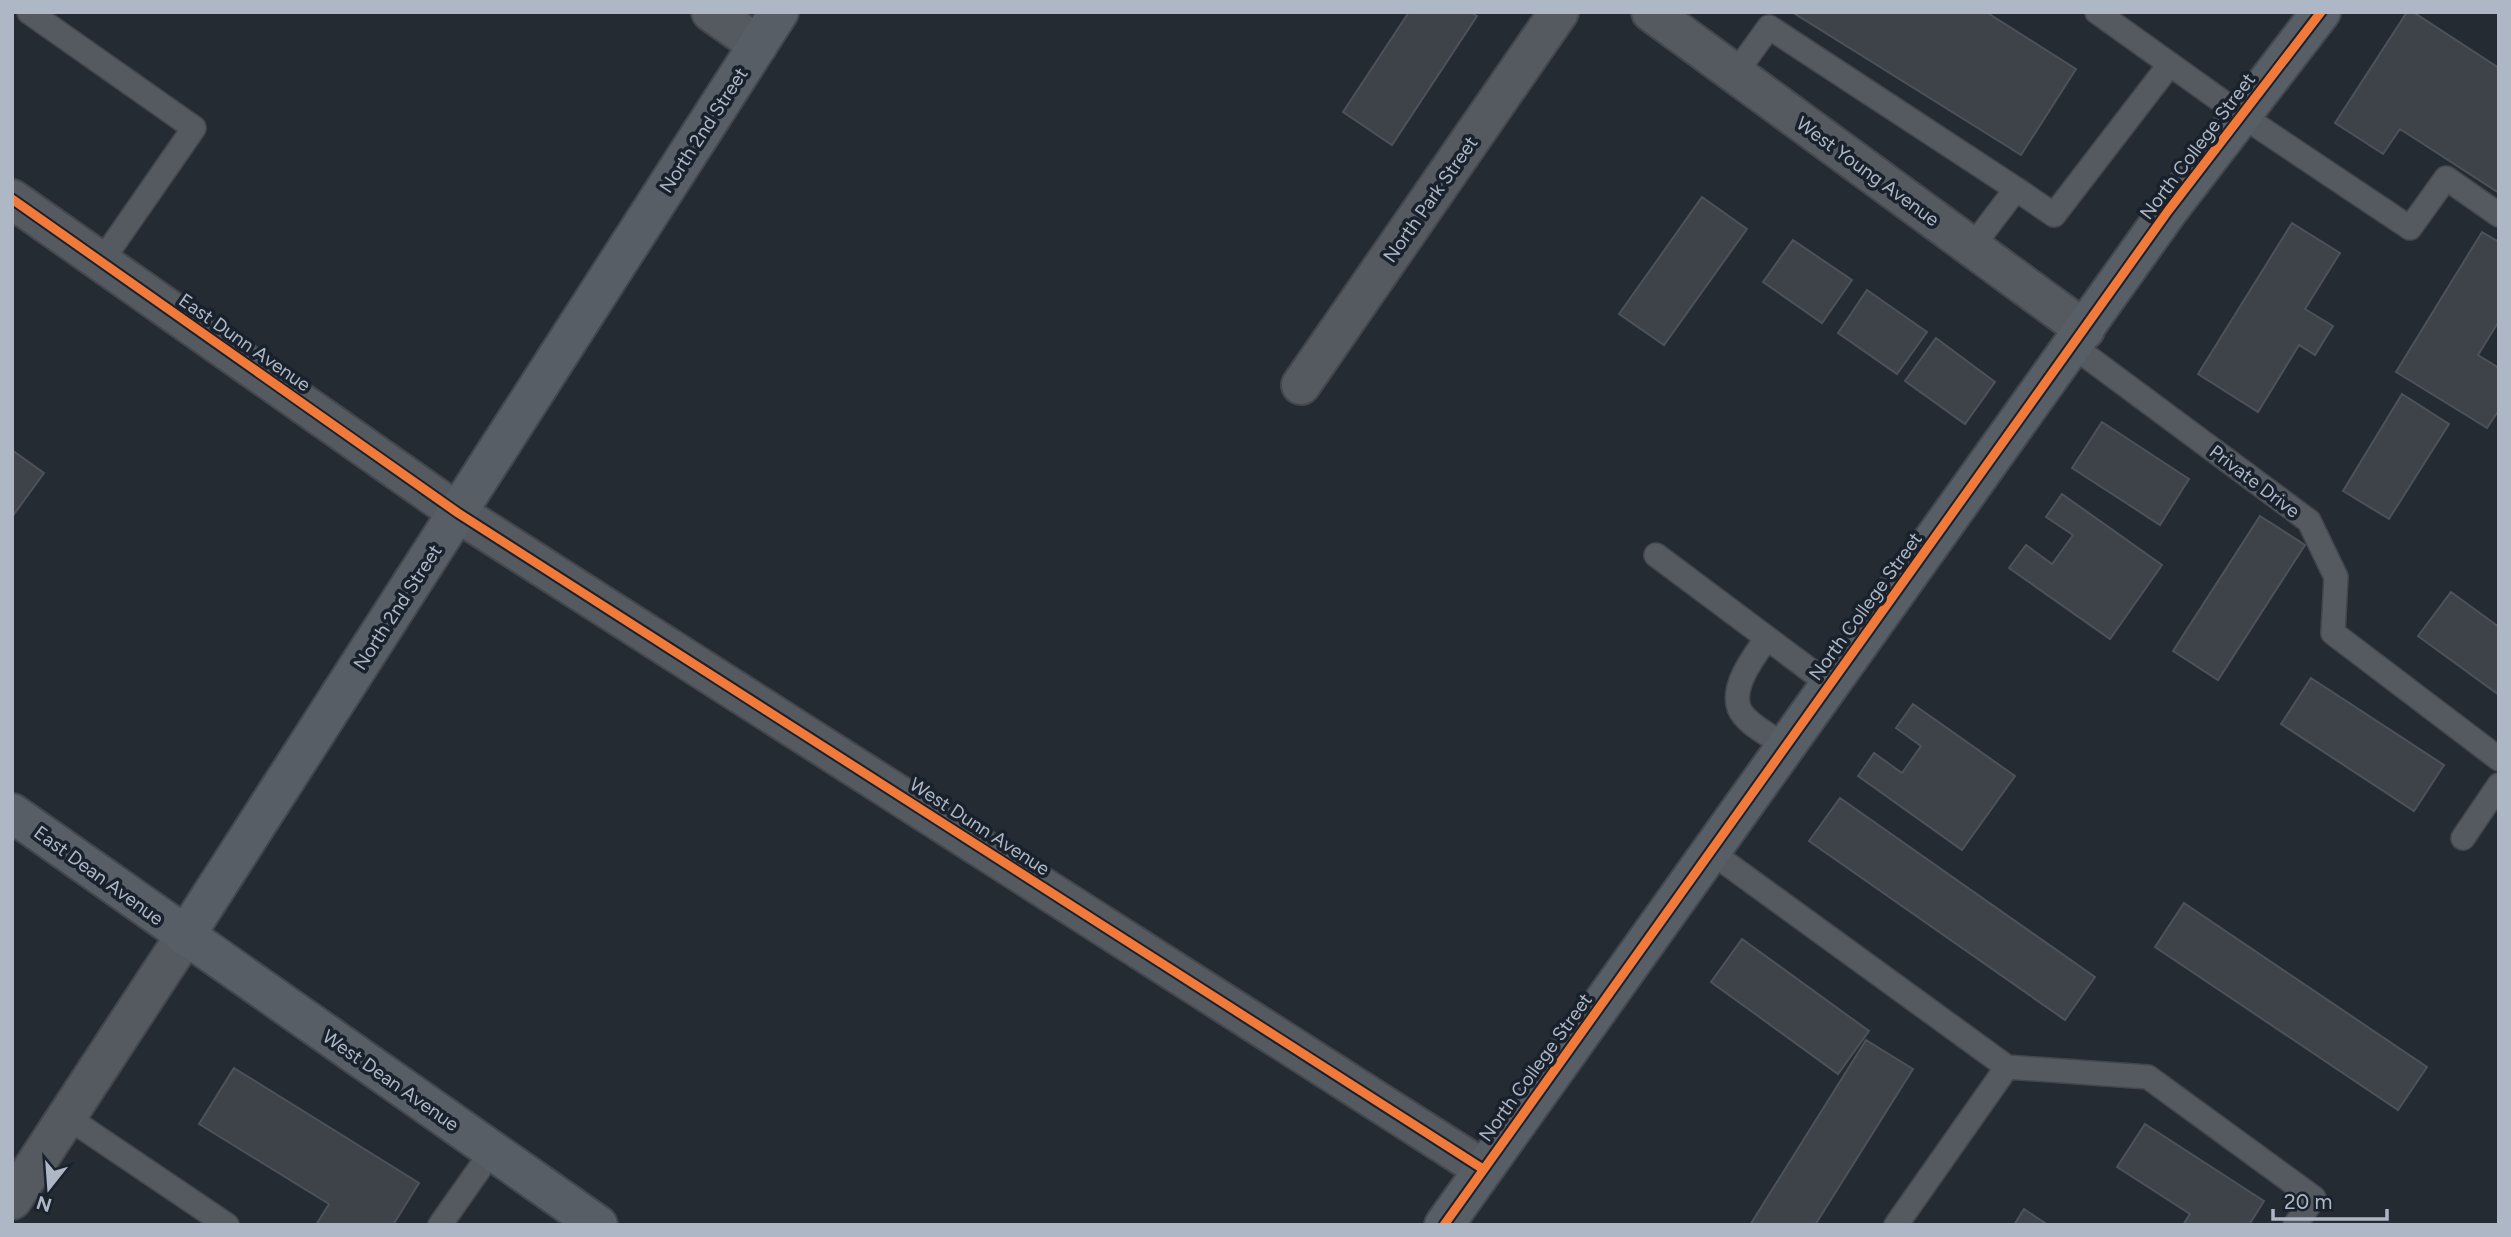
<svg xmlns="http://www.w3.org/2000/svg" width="2511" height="1237" font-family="Figtree,sans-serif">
  <rect width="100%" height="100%" fill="#252b32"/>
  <path fill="#3e434a" stroke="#4d525a" stroke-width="2" d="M1409 12H1471L1477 16 1392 145 1343 112Z
    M1792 12H1986L2076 69 2021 155Z
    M2407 12H2413L2499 68V193L2400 129 2383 154 2335 123Z
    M1702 197 1747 229 1664 345 1619 314Z
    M2292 223 2340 253 2305 309 2333 326 2315 355 2299 345 2258 412 2198 374Z
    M2482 232 2499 242V321L2478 355 2499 368V410L2487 428 2396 372Z
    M1793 240 1852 280 1822 323 1763 282Z
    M1867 290 1927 332 1897 374 1838 333Z
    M1936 338 1995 382 1965 424 1905 381Z
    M2402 394 2449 424 2389 519 2343 491Z
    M2102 422 2189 479 2160 525 2072 468Z
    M12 450 44 473 12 517Z
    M2062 494 2162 565 2110 639 2009 568 2026 545 2052 564 2073 535 2046 517Z
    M2260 516 2305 545 2218 680 2173 651Z
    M2451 592 2499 627V695L2418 636Z
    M2311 678 2444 765 2414 811 2281 724Z
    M1913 704 2015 776 1962 850 1858 776 1874 753 1902 773 1921 746 1896 728Z
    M1840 798 2095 977 2065 1020 1809 841Z
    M2184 903 2427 1067 2398 1110 2155 947Z
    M1742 939 1869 1031 1838 1074 1711 982Z
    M1866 1040 1913 1069 1815 1225H1750Z
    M234 1068 419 1183 393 1225H316L329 1204 199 1124Z
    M2145 1124 2264 1201 2249 1225H2183L2190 1214 2117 1167Z
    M2024 1209 2048 1225H2014Z"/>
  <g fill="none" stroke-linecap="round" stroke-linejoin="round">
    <defs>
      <path id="lane" d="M29 12 194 128 101 262
        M2097 12 2241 115 2410 228 2446 178 2499 215
        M1735 74 1769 27 2016 189 1972 247
        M2016 189 2054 215 2170 64
        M2073 346 2309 521 2336 577 2333 633 2499 759
        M1656 555 1830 685
        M1767 638C1755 655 1731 685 1739 708 1745 724 1773 737 1786 746
        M2463 838 2499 785
        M1711 852 2007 1067 1896 1225
        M2007 1067 2148 1077 2314 1198 2295 1225
        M67 1117 227 1225
        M440 1225 492 1151"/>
      <path id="street" d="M711 12 758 45
        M1651 12 2085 330
        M12 199 458 513 1483 1169
        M1301 385 1559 12
        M12 1200 185 936"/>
      <path id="secondary" d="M12 813 598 1225
        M185 936 779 12
        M1444 1225 2168 211 2321 12"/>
    </defs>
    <use href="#lane" stroke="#43474d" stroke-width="26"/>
    <use href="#street" stroke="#43474d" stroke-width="42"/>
    <use href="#secondary" stroke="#43474d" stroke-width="42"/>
    <use href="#lane" stroke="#555960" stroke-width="23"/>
    <use href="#street" stroke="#555960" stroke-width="38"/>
    <use href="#secondary" stroke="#585e66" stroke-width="38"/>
    <defs>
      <path id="cycleway" d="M12 199 458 513 1483 1169
        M1444 1225 2168 211 2321 12"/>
    </defs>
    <use href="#cycleway" stroke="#19212c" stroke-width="13"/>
    <use href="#cycleway" stroke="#f17a3a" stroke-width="9"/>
  </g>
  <g text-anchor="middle" stroke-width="7" stroke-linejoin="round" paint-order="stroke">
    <g font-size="19" fill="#aeb7c5" stroke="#19212c">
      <text transform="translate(703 130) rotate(-57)" y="7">North 2nd Street</text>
      <text transform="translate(2197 146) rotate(-53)" y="7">North College Street</text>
      <text transform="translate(1868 171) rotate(36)" y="7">West Young Avenue</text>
      <text transform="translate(1430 199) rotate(-55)" y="7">North Park Street</text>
      <text transform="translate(245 342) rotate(35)" y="7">East Dunn Avenue</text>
      <text transform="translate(2255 481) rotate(37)" y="7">Private Drive</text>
      <text transform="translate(1865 606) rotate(-54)" y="7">North College Street</text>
      <text transform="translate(397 607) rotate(-57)" y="7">North 2nd Street</text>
      <text transform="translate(980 826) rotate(33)" y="7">West Dunn Avenue</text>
      <text transform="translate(99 875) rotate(36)" y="7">East Dean Avenue</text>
      <text transform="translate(1535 1067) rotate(-54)" y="7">North College Street</text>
      <text transform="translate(391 1080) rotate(35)" y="7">West Dean Avenue</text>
    </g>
  </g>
  <rect width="2511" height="1237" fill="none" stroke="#aeb7c5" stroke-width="28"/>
  <g transform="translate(49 1188) rotate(197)" stroke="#19212c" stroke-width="5" paint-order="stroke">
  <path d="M0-5L12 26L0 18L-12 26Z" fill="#aeb7c5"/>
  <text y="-10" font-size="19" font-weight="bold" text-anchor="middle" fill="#aeb7c5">N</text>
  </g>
  <path d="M2273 1209v10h114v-10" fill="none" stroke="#aeb7c5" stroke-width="3.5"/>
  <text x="2284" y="1209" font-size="21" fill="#aeb7c5" stroke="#19212c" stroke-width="5" paint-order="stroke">20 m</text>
</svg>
